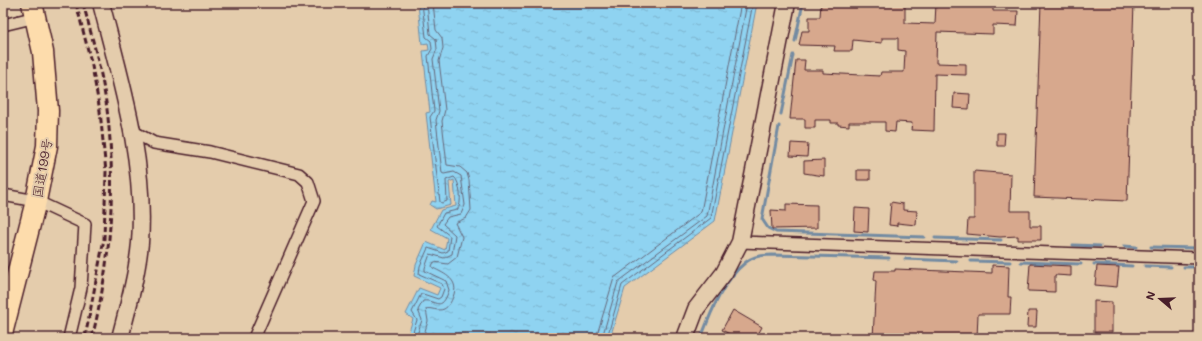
<svg xmlns="http://www.w3.org/2000/svg" width="1202" height="341" font-family="Mali,'Klee One',sans-serif">
  <defs>
    <pattern id="water-ripples" width="26" height="14" patternUnits="userSpaceOnUse"><rect width="26" height="14" fill="#8fd3f1"/><path d="M2 4q2-2 4 0t4 0M15 11q2-2 4 0t4 0" fill="none" stroke="#7db5cf"/></pattern>
  </defs>
  <rect width="100%" height="100%" fill="#e4ccac"/>
  <filter id="ink" filterUnits="userSpaceOnUse"><feTurbulence type="fractalNoise" baseFrequency=".025" numOctaves="2"/><feDisplacementMap in="SourceGraphic" scale="8" xChannelSelector="R" yChannelSelector="G"/><feConvolveMatrix kernelMatrix="1 2 1 2 8 2 1 2 1" color-interpolation-filters="sRGB"/></filter>
  <g filter="url(#ink)">
    <path fill="url(#water-ripples)" stroke="#738ba2" d="M415 3H757L715 221 625 288 610 338H407L413 319 406 314 419 288 437 295 440 288 414 276 416 265 426 242 445 250 447 238 431 229 441 210 456 206 454 180 449 182 451 205 436 209 430 205 432 201 436 202 426 113 430 112 423 51 429 50 428 43 422 44 418 4Z"/>
    <g fill="none" stroke-linecap="round" stroke-linejoin="round">
      <path stroke="#66677a" stroke-width="1" d="M411 338 417 320 412 312 421 294H423L438 299 441 297 444 289 442 284 419 274 420 266 428 248 443 253 448 251 450 236 437 226 444 213 457 210C463 205 460 181 454 177L446 180 447 201 442 203 440 202 430 117 434 111 428 56 432 49 431 41 426 37 422 3
        M416 338 422 320 418 310 423 301C436 299 441 314 449 290L446 281 425 271V268L430 254 444 258 452 254 455 235 443 224 448 217 461 214 465 205 461 176 454 172 444 174 442 173 436 120 439 111 433 59 437 49 436 39 430 34 427 3
        M423 338 428 321 426 309C431 307 437 312 444 309 449 306 451 302 453 297 460 280 445 274 433 268L432 266 434 262 448 264 457 257 462 237 455 223 466 218 471 210 469 180 467 173 460 167 447 165 442 121 445 110 439 61 443 48 442 38 436 30 433 3
        M596 338 614 278 701 212 741 3
        M602 338 618 282 707 216 747 3
        M607 338 622 285 711 218 753 3"/>
      <path stroke="#738ba2" stroke-width="3" d="M795 41 803 3
        M781 114 793 55
        M779 126 762 219 768 228 776 232 924 237
        M935 238 1001 240
        M1073 245 1100 246
        M1124 246 1136 247
        M1151 247 1199 248
        M905 259 957 261
        M971 261 1010 262
        M1021 262 1081 264
        M1094 264 1132 266
        M1145 266 1171 267
        M1184 267H1199
        M701 338C711 312 723 280 746 262 753 256 763 255 772 255L889 258"/>
    </g>
    <path fill="#d7a88d" stroke="#4a1f2b" d="M821 3H905V23L935 24 936 3H993V11H1018L1017 26 993 25V34L937 32 936 63 966 64V75L935 74 934 131 911 130 912 123 896 122 895 132 885 131V122H849V126L838 125V123H831V120H815V128H805V119H790L796 60H805L804 70H823V73L880 76 881 72H904L905 51 898 50V38H882V43L853 40 852 51H834L835 46 799 45 802 31H809V17H820Z
      M1041 3H1134L1127 201 1034 197Z
      M954 93 970 94 969 109 953 108Z
      M997 133H1005L1004 146H997Z
      M791 143 808 144 807 157 790 156Z
      M824 160V176L804 173V161Z
      M857 170H870V180H857Z
      M974 171 1011 174 1010 211H1030V226H1041V240H1018V236L1000 237 967 234 968 219H974Z
      M891 202 903 204V210L917 211 916 225 897 223V226L889 225Z
      M786 204 817 205V228L772 229 771 210 786 211Z
      M855 208 869 209 868 232 854 231Z
      M1030 264 1071 266V276L1055 275V292L1028 291Z
      M992 265 1009 266 1008 297H1011L1010 314H978L977 338H873L876 281 874 280 875 271H895V269L992 273Z
      M1097 266 1119 267 1117 287 1095 285Z
      M1094 301 1112 302V332H1094Z
      M733 310 762 327 756 338H737L722 330Z
      M1028 311H1037L1036 327H1027Z"/>
    <g fill="none" stroke-linecap="round" stroke-linejoin="round">
      <defs>
        <path id="street" d="M3 25 36 17
          M134 132 154 143 210 152 299 174 308 182 314 201 254 338
          M3 195 36 201 85 224 81 288 69 338
          M740 242 1199 258"/>
        <path id="secondary" d="M101 3C121 82 146 161 140 243 137 275 128 307 120 338
          M685 338 696 309 724 273 740 242 787 3"/>
        <path id="highway" d="M3 330 36 201 47 146 48 111 43 52 32 3"/>
      </defs>
      <use href="#street" stroke="#4a1f2b" stroke-width="14"/>
      <use href="#secondary" stroke="#4a1f2b" stroke-width="19"/>
      <use href="#highway" stroke="#4a1f2b" stroke-width="23"/>
      <use href="#street" stroke="#e4ccac" stroke-width="11"/>
      <use href="#secondary" stroke="#e4ccac" stroke-width="16"/>
      <use href="#highway" stroke="#fddcac" stroke-width="20"/>
      <path stroke="#4a1f2b" stroke-width="3" stroke-dasharray="6 3" stroke-linecap="butt" d="M76 3 92 66 100 111 106 172 104 239 85 338
        M83 3C93 41 104 79 108 118 116 193 110 266 92 338"/>
    </g>
  </g>
  <g text-anchor="middle" stroke-width="4" stroke-linejoin="round" paint-order="stroke">
    <g font-size="13" fill="#4a1f2b" stroke="#e4ccac">
      <text transform="translate(42 168) rotate(-80)" y="5">国道199号</text>
    </g>
  </g>
  <rect width="1202" height="341" fill="none" stroke="#e4ccac" stroke-width="16"/>
  <rect x="8" y="8" width="1186" height="325" fill="none" stroke="#4a1f2b" stroke-width="1.5" filter="url(#ink)"/>
  <g transform="translate(1160 299) rotate(289)" stroke="#e4ccac" stroke-width="3" paint-order="stroke">
  <path d="M0-3L7 15L0 10L-7 15Z" fill="#4a1f2b"/>
  <text y="-6" font-size="11" font-weight="bold" text-anchor="middle" fill="#4a1f2b">N</text>
  </g>
</svg>
